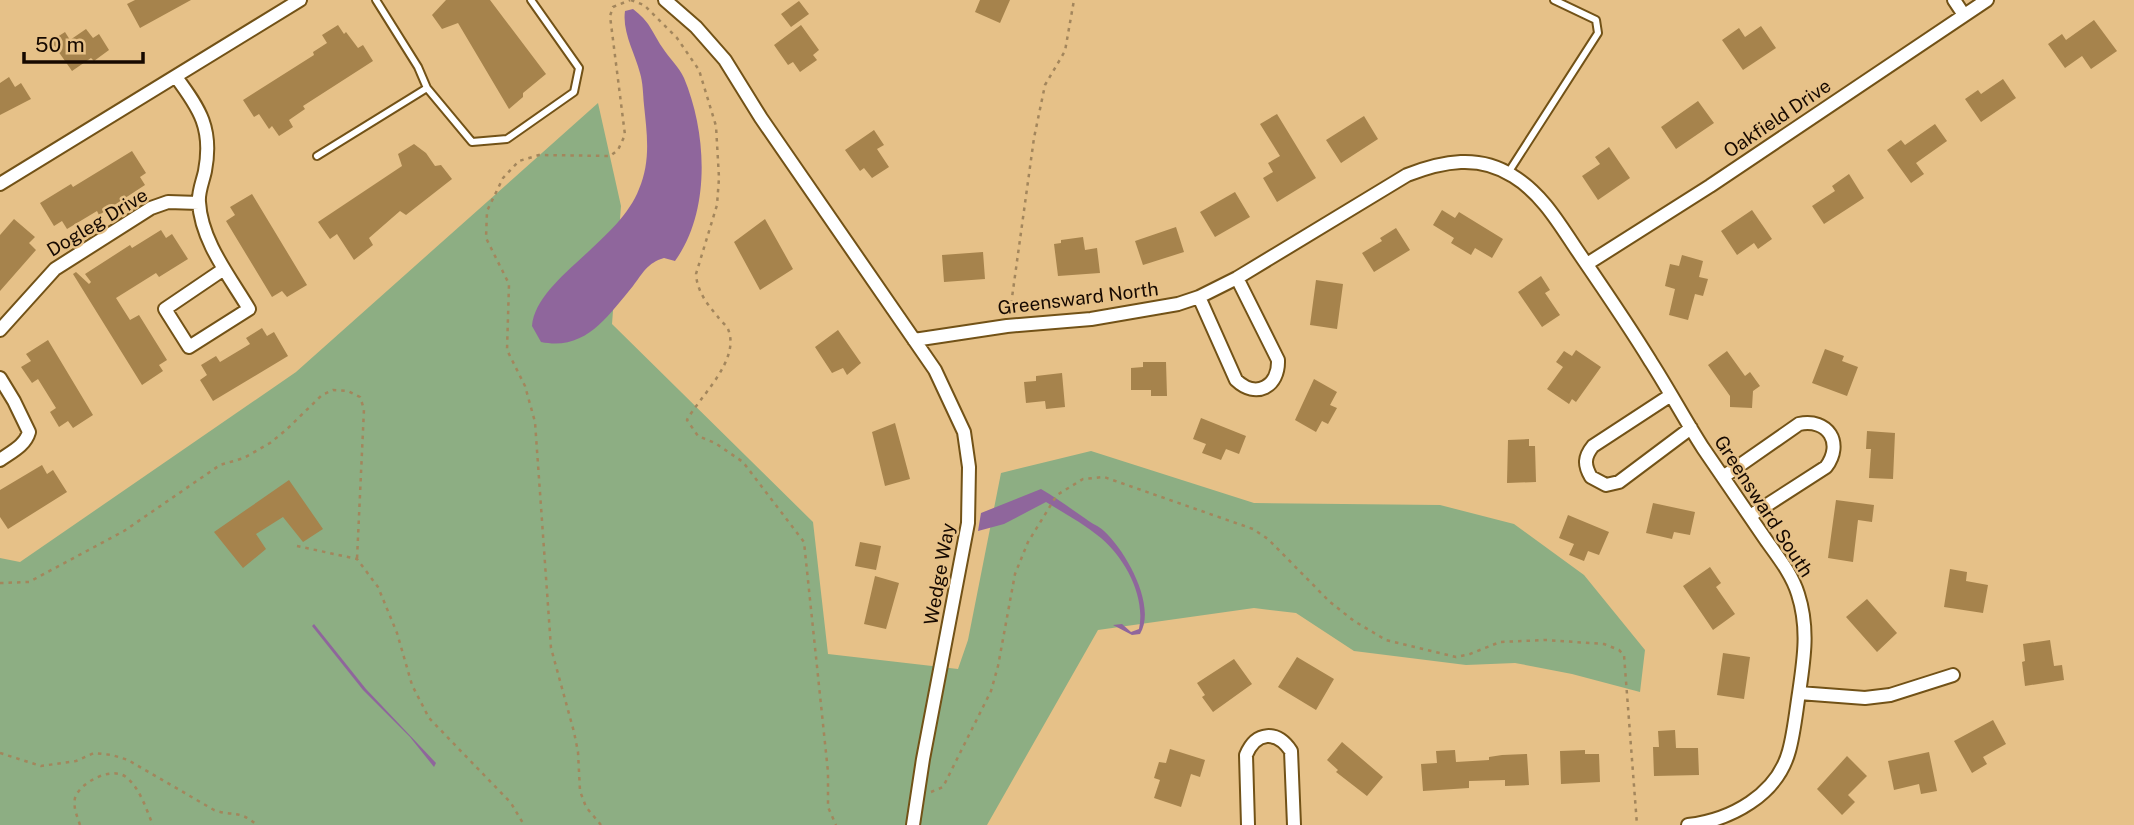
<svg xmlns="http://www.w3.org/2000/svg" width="2134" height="825" font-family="'Public Sans',sans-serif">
  <rect width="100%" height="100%" fill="#e6c188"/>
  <path fill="#8dae83" d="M598 103 621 206 612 324 813 522 828 654 958 669 968 640 1001 473 1091 451 1254 503 1440 505 1514 524 1584 575 1645 650 1640 692 1572 674 1515 663 1466 665 1354 651 1296 613 1254 608 1098 630 987 825H0V558L20 562 296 372Z"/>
  <path fill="#8f669c" d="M633 9C650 22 651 30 662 47 669 58 679 67 684 78 707 133 711 211 675 261L664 258C647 263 643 273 633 286 607 317 586 351 541 342L532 326C536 279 619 242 639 189 651 161 647 134 644 105 643 94 643 83 640 73 635 53 622 32 625 11Z
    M1041 489C1057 498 1071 509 1086 519 1092 524 1099 526 1104 531 1126 551 1157 606 1140 634L1132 635 1113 625 1122 624 1131 632 1139 629C1146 597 1125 558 1101 538 1084 524 1064 513 1046 502L1004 524 978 531 981 513Z
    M314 624 366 689 436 763 434 767 410 737 363 690 312 626Z"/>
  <path fill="#a6834c" d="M135 0H191L140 28 127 4Z
    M446 0H490L546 74 523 93V97L509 109 458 23 442 29 432 15Z
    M980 0H1010L1000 23 975 12Z
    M799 1 809 14 791 27 781 14Z
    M2094 20 2117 51 2091 69 2082 56 2065 68 2048 44 2062 34 2066 40Z
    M338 25 344 34 346 32 358 48 363 45 373 61 303 106 305 109 289 120 293 127 279 136 272 126 269 129 259 114 254 117 243 100 314 55 313 52 327 43 322 35Z
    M801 25 819 50 813 55 817 60 800 72 793 62 788 65 774 45Z
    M1761 26 1776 48 1743 70 1722 40 1739 28 1745 37Z
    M86 29 93 38 99 34 109 50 94 61 91 58 72 71 51 41 65 32 70 40Z
    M9 77 15 87 21 83 31 99 0 115V83Z
    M2003 79 2016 98 1981 122 1965 99 1978 90 1981 94Z
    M1698 101 1714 123 1676 149 1661 127Z
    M1277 114 1316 178 1277 202 1263 178 1273 172 1268 163 1280 156 1260 124Z
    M1364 116 1378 139 1341 163 1326 140Z
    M1935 124 1947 141 1916 163 1924 174 1911 183 1887 150 1901 140 1905 145Z
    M874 130 884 145 877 149 889 167 872 178 864 168 860 171 845 150Z
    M414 144 426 153 435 166 441 165 452 179 406 215 400 211 369 238 373 245 354 260 337 234 330 239 318 222 402 166 398 154Z
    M1609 147 1630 178 1598 200 1582 176 1600 164 1595 157Z
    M132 151 146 173 140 177 145 185 99 215 97 211 67 229 62 221 54 226 40 203 71 184 73 187Z
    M1849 174 1864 198 1824 224 1812 206 1835 191 1832 186Z
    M1235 192 1250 217 1215 237 1200 212Z
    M252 194 307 285 287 297 282 291 272 297 226 221 235 215 230 207Z
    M1442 210 1455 218 1459 212 1503 239 1492 258 1475 248 1471 255 1451 243 1454 238 1433 225Z
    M1752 210 1772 239 1758 249 1754 243 1737 255 1721 231Z
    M14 219 35 237 29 243 36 250 0 291V235Z
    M765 219 793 269 760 290 734 242Z
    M1176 227 1184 252 1143 265 1135 241Z
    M1396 228 1410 250 1374 272 1362 253 1382 241 1380 238Z
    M161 230 166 238 172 234 188 259 159 277 156 273 116 298 130 320 139 315 167 360 159 365 163 371 142 385 73 274 76 272 89 284 91 282 85 274 130 245 132 248Z
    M1083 237 1085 250 1097 248 1100 273 1058 276 1054 244 1061 243V240Z
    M983 252 985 279 944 282 942 255Z
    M1682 255 1703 261 1699 277 1708 279 1703 296 1695 294 1688 320 1669 315 1675 289 1665 286 1670 264 1679 266Z
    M1541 276 1550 290 1545 293 1560 315 1542 327 1518 292Z
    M1316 280 1343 284 1337 329 1310 325Z
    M262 328 267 336 274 332 288 356 213 401 200 380 207 375 201 365 216 356 220 362 250 344 246 338Z
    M838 330 861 363 847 375 843 368 832 373 815 347Z
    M48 340 93 415 73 428 68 421 59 427 50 412 56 408 38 379 32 383 21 367 31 361 26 354Z
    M1825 349 1844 356 1842 361 1858 367 1847 396 1812 383Z
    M1576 350 1601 367 1576 402 1572 399 1569 404 1547 389 1563 367 1556 362 1564 351 1572 356Z
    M1727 351 1745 376 1750 372 1760 386 1753 391 1752 408 1730 407V396L1708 365Z
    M1143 362H1166L1167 396H1151V390H1131V368L1143 367Z
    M1062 373 1065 407 1046 409 1045 401 1026 403 1024 382 1036 381V376Z
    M1314 379 1337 392 1330 405 1337 408 1328 424 1322 421 1316 432 1295 420Z
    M1201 418 1246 436 1239 454 1226 449 1221 460 1202 453 1206 444 1193 439Z
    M895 423 910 479 885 486 872 432Z
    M1867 431 1895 433 1893 479 1869 478 1871 449H1866Z
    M1529 439V446H1535L1536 482 1507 483 1508 440Z
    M42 465 47 474 53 470 67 492 8 529 0 517V490Z
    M289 480 323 529 303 542 283 517 256 534 266 549 243 568 214 532Z
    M1836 500 1874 505 1872 522 1858 520 1853 562 1828 558Z
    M1653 503 1695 512 1690 535 1674 532 1672 539 1646 533Z
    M1568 515 1609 532 1599 555 1588 551 1584 561 1569 555 1574 544 1559 538Z
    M860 542 881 546 876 570 855 566Z
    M1710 567 1721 583 1716 587 1735 614 1713 630 1683 586Z
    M1950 569 1967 572 1966 581 1988 585 1983 613 1944 607Z
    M875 576 899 583 886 629 864 624Z
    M1867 599 1897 633 1877 652 1846 617Z
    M2050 640 2054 666 2062 665 2064 680 2025 686 2022 662 2025 661 2023 644Z
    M1723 653 1750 657 1744 699 1717 695Z
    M1297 657 1334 679 1316 710 1278 687Z
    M1234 659 1252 684 1213 712 1202 697 1205 695 1197 683Z
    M1993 720 2006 744 1983 757 1987 764 1972 773 1954 741Z
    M1675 730 1676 748H1698L1699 775 1654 776 1653 747H1659L1658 731Z
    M1342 742 1383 777 1367 796 1336 772 1338 770 1327 760Z
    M1170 749 1205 760 1200 777 1191 774 1181 807 1154 798 1160 780 1154 778 1159 762 1166 763Z
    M1455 750 1456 762 1489 760V757L1502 755 1527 754 1529 785 1505 786V780L1469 781V788L1423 791 1421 764 1437 763 1436 751Z
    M1585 750V754H1599L1600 782 1561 784 1560 751Z
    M1929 752 1937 791 1921 794 1919 784 1894 790 1888 761Z
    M1847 756 1867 776 1848 795 1855 802 1842 815 1817 789Z"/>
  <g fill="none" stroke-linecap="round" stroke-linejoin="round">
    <defs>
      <path id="lane" d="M427 88 472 142 507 139 574 92 579 68 531 0
        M317 156 427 88 418 67 376 0
        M1508 173 1598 33 1596 20 1554 0"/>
      <path id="street" d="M665 0 696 27 725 60 761 118 935 370 964 432 969 467 968 523 923 759 913 825
        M1954 0 1964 15
        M176 77C200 109 213 129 205 171 203 181 198 192 199 202 201 241 230 277 249 309L189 347 165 309 224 269
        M0 184 300 0
        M1587 264 1710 186 1987 0
        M1199 297 1236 380C1256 399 1279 387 1278 360L1237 278
        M0 330 55 269 151 208 168 202 199 203
        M914 340 1007 326 1091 319 1178 304 1199 297 1237 278 1407 175C1443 161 1479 154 1513 176 1544 195 1561 227 1581 256 1605 291 1629 326 1651 362 1669 390 1685 420 1703 448 1724 479 1745 509 1766 540 1778 557 1792 574 1798 594 1809 628 1804 659 1799 693 1796 712 1794 733 1789 751 1777 795 1731 820 1688 825
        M0 378 14 401 29 432C25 446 11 452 0 460
        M1671 395 1593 446C1584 457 1584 465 1591 477L1606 485 1619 482 1691 428
        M1723 477 1799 424C1828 418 1844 443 1826 467L1750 516
        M1799 693 1865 698 1890 695 1953 675
        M1248 825 1246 755C1256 731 1277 730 1291 751L1294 825"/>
    </defs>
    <use href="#lane" stroke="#725217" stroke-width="10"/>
    <use href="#street" stroke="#725217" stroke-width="16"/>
    <path stroke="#a3865c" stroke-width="2.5" stroke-dasharray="3.5 5" stroke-linecap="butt" d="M631 0 644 5 677 38 699 70 716 126 719 178 717 205 696 274C697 291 707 304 718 317 720 320 726 325 728 329 741 360 700 396 687 420L698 436 715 443 743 462 804 542 828 772V807L836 825
      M1010 312 1034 138 1045 85 1065 51 1074 0
      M297 546 357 559 378 587 397 633 412 685 429 718 511 803 524 825
      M0 583 29 582 124 531 220 465 244 458 270 443 286 430 322 395 333 390 348 391 360 397 364 409 357 559
      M0 753 41 766 76 761 94 753 112 755 128 760 214 810C234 817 238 809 257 825
      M931 792 943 787 991 691 998 666 1015 574 1028 542 1057 495 1083 479 1104 477 1253 529 1268 539 1330 602 1354 621 1386 640 1456 657 1470 654 1500 642 1546 640 1604 644 1619 650 1624 655 1637 825
      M80 825C77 816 73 807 75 798 80 782 112 766 126 777 140 788 146 809 153 825
      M601 825 586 807 580 791 578 752 574 732 551 648 535 422 525 386 507 350 509 284 486 238 487 211 503 178 519 161 539 155 610 156 618 150 625 135 610 16 613 7 630 0"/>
    <use href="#lane" stroke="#fff" stroke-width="6"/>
    <use href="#street" stroke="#fff" stroke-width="12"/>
  </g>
  <g text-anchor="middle" stroke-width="5" stroke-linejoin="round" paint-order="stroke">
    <g font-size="19" fill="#160900" stroke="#e6c188">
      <text transform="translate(1777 118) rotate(-34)" y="7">Oakfield Drive</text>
      <text transform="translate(97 222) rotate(-31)" y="7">Dogleg Drive</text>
      <text transform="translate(1078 298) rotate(-7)" y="7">Greensward North</text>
      <text transform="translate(1764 506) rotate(57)" y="7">Greensward South</text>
      <text transform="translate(939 574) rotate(-80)" y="7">Wedge Way</text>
    </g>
  </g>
  <path d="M24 52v10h119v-10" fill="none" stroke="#160900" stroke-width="3.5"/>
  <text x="35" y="52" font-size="21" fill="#160900" stroke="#e6c188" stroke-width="5" paint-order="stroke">50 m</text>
</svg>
